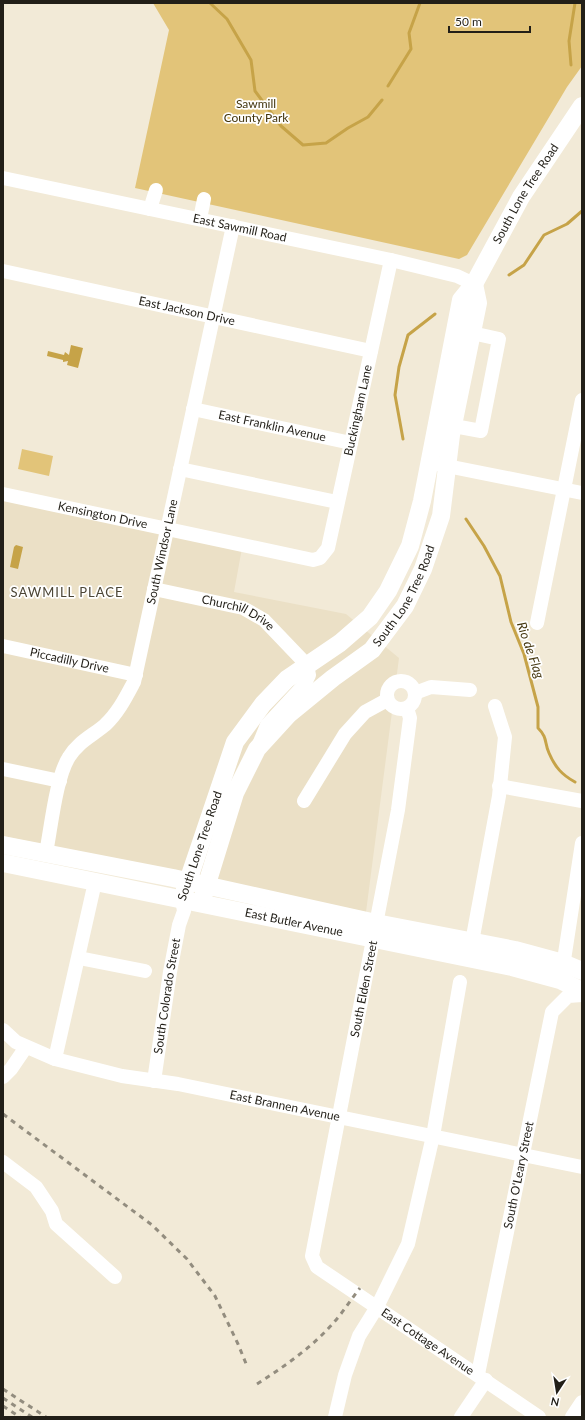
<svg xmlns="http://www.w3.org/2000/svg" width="585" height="1420" font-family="Lato,sans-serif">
  <rect width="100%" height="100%" fill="#f2ead7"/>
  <path fill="#ebe0c6" d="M3 499 242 548 234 592 346 614 399 658 366 912 3 836Z"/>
  <path fill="#e2c479" d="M153 3H582V66L567 87 467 255 459 259 135 188 169 30Z
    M22 449 53 456 49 476 18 469Z"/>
  <path fill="#c6a348" d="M71 345 83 348 78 368 67 365 68 361 63 362V360L47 356 48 351 64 355 65 352 69 355Z
    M16 545 23 547 18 569 10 567 14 547Z"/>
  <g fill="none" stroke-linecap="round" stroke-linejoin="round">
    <path stroke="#c6a348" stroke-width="3" d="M210 3 227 19 251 60 255 91 281 126 303 145 326 143 348 128 368 117 382 100
      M571 65 569 41 575 3
      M388 86 411 49 409 33 420 3
      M509 275 524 265 544 235 567 224 582 211
      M403 439 395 395 399 367 408 335 435 314
      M466 519 484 546 500 576 511 622 524 654 538 707V728C548 738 544 742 549 753 555 767 562 775 575 782"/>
    <g stroke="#fff" stroke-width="14">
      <path id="s1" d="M3 178 391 260 457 276 474 284"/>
      <path d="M150 209 156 190"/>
      <path d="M200 219 204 199"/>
      <path id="s2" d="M3 271 371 351"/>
      <path id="s3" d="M193 409 351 443"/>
      <path d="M454 426 481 431 499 339 472 333"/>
      <path d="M437 464 582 493"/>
      <path d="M180 469 337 502"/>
      <path id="s4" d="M3 494 313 560 320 558 328 548 391 260"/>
      <path id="s5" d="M154 589 243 608 264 620 307 665 309 675 304 685 267 725 260 742"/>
      <path d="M537 623 582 400"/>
      <path id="s6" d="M3 646 136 675"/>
      <circle cx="401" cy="695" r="14"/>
      <path d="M415 693 431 687 470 690"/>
      <path id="s7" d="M407 708 410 718 409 726 398 810 312 1256 317 1267 539 1417"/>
      <path d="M3 769 60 781"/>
      <path d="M499 786 582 801"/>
      <path d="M304 801 345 734 365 712 387 700"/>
      <path id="s8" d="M46 853C51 828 56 777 69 757 78 742 92 736 105 725 118 713 126 697 134 682L233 226"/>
      <path d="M472 942 499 796 505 737 495 706"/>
      <path d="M79 958 145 971"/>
      <path d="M562 973 582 843"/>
      <path id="s9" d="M3 1030 16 1042 55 1059 122 1076 178 1084 582 1167"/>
      <path d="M55 1059 95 882"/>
      <path d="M3 1077 11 1069 26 1047"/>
      <path id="s10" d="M154 1081 170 972 179 925 184 911 182 899"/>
      <path d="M3 1162 36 1187 52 1211 56 1224 115 1277"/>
      <path id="s11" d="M478 1374 552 1012 568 996 582 995"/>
      <path d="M335 1417 345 1375 359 1336 377 1307 408 1244 433 1136 460 982"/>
      <path d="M461 1417 486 1380"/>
      <path d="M572 1417 582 1402"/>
    </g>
    <g stroke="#fff" stroke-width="18">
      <path d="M3 845 173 878 376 923 515 950 563 963 582 971"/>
      <path id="s12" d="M3 863 512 967 560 980 582 991"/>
      <path id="s13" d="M182 899 235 742 263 704 287 679 340 643 370 617 388 591 410 546 422 501 461 300 474 284 521 197 582 106"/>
      <path id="s14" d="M201 903 235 793 257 749 289 714 333 678 372 650 405 606 423 569 441 516 451 435 478 303 474 284"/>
    </g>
    <path stroke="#938d7f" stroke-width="3" stroke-dasharray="5 5" stroke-linecap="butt" d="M3 1114 152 1225 187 1259 215 1296 238 1344 247 1366
      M257 1384C288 1364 317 1344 340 1315 347 1306 353 1297 360 1288
      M3 1389 46 1417
      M3 1398 32 1417
      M3 1406 20 1417"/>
  </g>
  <g text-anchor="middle" stroke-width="3.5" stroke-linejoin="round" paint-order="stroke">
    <g font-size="12" fill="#43350d" stroke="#fff">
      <text x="256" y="108">Sawmill<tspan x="256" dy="14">County Park</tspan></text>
    </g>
    <g font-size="12" fill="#221f18" stroke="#fff">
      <text dy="4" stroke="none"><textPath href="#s13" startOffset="809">South Lone Tree Road</textPath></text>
      <text dy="4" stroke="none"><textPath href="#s1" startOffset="242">East Sawmill Road</textPath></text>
      <text dy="4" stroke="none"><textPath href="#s2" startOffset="188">East Jackson Drive</textPath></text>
      <text dy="4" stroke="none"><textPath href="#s4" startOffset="478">Buckingham Lane</textPath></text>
      <text dy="4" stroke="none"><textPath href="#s3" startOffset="81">East Franklin Avenue</textPath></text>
      <text dy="4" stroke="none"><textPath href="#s4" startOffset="102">Kensington Drive</textPath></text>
      <text dy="4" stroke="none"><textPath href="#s8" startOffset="333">South Windsor Lane</textPath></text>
      <text dy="4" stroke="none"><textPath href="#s14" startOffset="380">South Lone Tree Road</textPath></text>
      <text dy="4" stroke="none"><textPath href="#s5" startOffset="88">Churchill Drive</textPath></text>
      <text dy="4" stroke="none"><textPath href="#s6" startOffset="68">Piccadilly Drive</textPath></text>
      <text dy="4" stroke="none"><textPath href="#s13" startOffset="56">South Lone Tree Road</textPath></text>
      <text dy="4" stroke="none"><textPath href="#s12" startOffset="297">East Butler Avenue</textPath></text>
      <text transform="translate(364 989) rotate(-79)" y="4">South Elden Street</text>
      <text dy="4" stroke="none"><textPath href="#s10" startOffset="86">South Colorado Street</textPath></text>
      <text dy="4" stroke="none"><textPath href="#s9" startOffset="295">East Brannen Avenue</textPath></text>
      <text dy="4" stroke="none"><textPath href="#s11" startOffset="203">South O'Leary Street</textPath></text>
      <text dy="4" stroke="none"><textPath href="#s7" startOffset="703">East Cottage Avenue</textPath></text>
    </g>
    <g font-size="13" letter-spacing="1" fill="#4b4535" stroke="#fff">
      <text x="67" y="597">SAWMILL PLACE</text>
    </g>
    <g font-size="13" font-style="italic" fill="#473912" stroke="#fff">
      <text transform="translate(531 650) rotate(71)" y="5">Rio de Flag</text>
    </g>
  </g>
  <rect width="585" height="1420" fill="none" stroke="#221f18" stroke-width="8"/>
  <g transform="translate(557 1392) rotate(192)" stroke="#ffffff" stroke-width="3" paint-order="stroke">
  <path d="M0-3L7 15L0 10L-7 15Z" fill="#221f18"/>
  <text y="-6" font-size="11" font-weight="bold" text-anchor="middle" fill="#221f18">N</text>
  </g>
  <path d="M449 26v6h81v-6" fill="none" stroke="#221f18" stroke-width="2"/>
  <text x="455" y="26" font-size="12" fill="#221f18" stroke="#ffffff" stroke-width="3" paint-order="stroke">50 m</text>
</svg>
